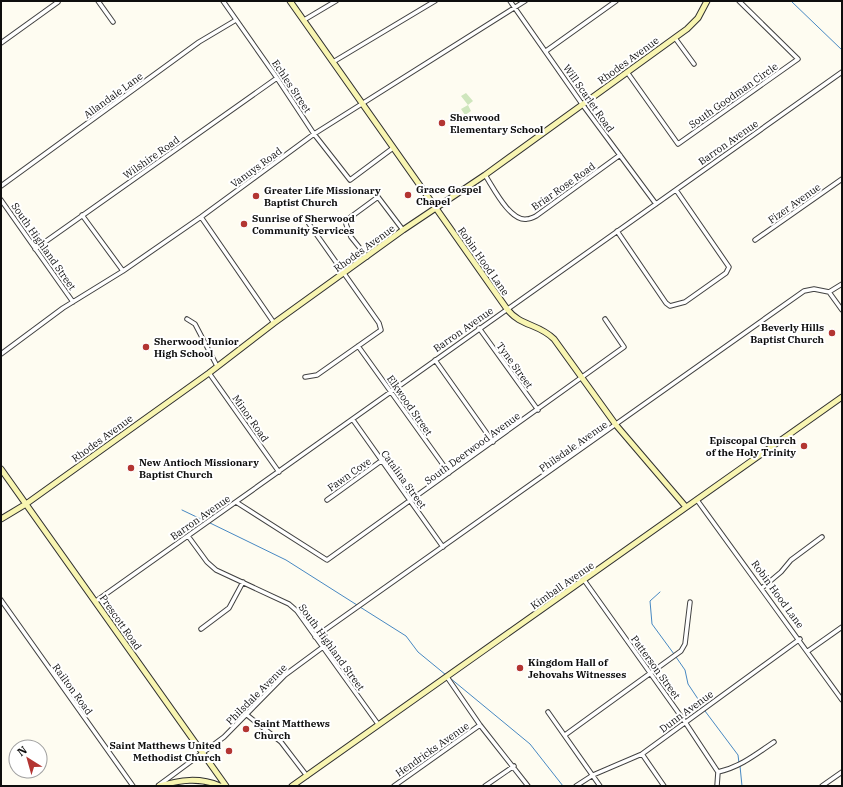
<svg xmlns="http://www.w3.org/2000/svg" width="843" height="787" font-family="'IBM Plex Serif',serif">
  <rect width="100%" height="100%" fill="#fefcf1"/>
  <path fill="#cfe6bd" d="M466 93 473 101 468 105 471 111 465 115 461 109 468 105 461 96Z"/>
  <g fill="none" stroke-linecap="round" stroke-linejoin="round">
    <path stroke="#4788c2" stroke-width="1" d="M791 1 842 50
      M182 510 205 521
      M208 522 286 560 357 605
      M660 592 650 601 652 624 674 654
      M360 607 406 636 418 652 446 675
      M676 657 685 670 688 684 704 708
      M450 678 530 744 563 786
      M705 711 738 755 739 763
      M740 766 742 786"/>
    <defs>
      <path id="street" d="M98 1 113 22
        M223 1 277 78 314 134 350 180 393 148
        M510 1 582 104 656 204
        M304 20 336 1
        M675 38 694 64
        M1 43 58 2
        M546 51 616 1
        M333 62 435 1
        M627 72 678 144 798 59 739 1
        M485 175C493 187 510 222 527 219 530 219 534 217 536 216L620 155
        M1 186 199 42 236 20
        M1 200 73 302
        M82 215 123 271
        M201 217 274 323
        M617 231 666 303 670 306 685 302 726 273 729 267 676 190
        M755 240 842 179
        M35 249 277 78
        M367 257 351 237 346 224 348 219 378 197 403 230
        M829 292 842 310
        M187 319 195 324 217 366
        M479 328 538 410
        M358 346 449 473
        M1 354 63 308 123 271 201 217 314 134 525 1
        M435 360 493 442
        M209 373 279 472
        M305 377 317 375 381 330 379 323 307 221
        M353 420 443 547
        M327 500 381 461
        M697 500 842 700
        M236 502 327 560 624 347 605 319
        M188 536 207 562 216 570 289 604 297 611 378 724
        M584 580 685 722 718 772 717 786
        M762 588 781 572 791 560 822 537
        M1 600 133 786
        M96 601 842 72
        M201 629 229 608 243 582
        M315 637 804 291 814 289 829 292 842 284
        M808 651 842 627
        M447 677 480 725 528 786
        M548 712 600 786
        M247 715 281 742 307 776
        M565 735 681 651 685 644 690 602
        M642 754 664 786
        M718 772C740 767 755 755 774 742
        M159 785 224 737 285 675 323 647
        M394 786 480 725
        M485 786 514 766
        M576 786 593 775 642 754 800 639
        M822 786 842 772"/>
      <path id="secondary" d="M290 1 507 309C521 327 538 323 554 339L616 425 686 507
        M1 469 226 786
        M1 519 26 504 209 373 274 323 403 230 485 175 687 29 698 18 707 1
        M159 786C180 780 199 777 220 786
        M292 786 842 397"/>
    </defs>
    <use href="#street" stroke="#414141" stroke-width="5.5"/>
    <use href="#secondary" stroke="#303030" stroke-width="7"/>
    <use href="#street" stroke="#fff" stroke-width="3.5"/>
    <use href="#secondary" stroke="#f8f5b1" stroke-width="5"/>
  </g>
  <g fill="#b33532" stroke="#fff" stroke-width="1.5">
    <circle cx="442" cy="123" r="4"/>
    <circle cx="408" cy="195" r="4"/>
    <circle cx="256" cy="196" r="4"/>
    <circle cx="244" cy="224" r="4"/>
    <circle cx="832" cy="333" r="4"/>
    <circle cx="146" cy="347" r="4"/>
    <circle cx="804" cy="446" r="4"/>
    <circle cx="131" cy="468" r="4"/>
    <circle cx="520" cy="668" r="4"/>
    <circle cx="246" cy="729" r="4"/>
    <circle cx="229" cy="751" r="4"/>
  </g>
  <g text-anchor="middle" stroke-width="4" stroke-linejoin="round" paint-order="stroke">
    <g font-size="10" fill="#0e0e0e" stroke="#fff">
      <text transform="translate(628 60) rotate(-36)" y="4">Rhodes Avenue</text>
      <text transform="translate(292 86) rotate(56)" y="4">Echles Street</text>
      <text transform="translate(113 95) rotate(-36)" y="4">Allandale Lane</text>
      <text transform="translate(733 95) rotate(-35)" y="4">South Goodman Circle</text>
      <text transform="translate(589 98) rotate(55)" y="4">Will Scarlet Road</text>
      <text transform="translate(728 142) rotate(-35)" y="4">Barron Avenue</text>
      <text transform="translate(151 157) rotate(-35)" y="4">Wilshire Road</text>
      <text transform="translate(256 167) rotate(-36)" y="4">Vanuys Road</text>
      <text transform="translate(563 186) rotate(-35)" y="4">Briar Rose Road</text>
      <text transform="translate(794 203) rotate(-35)" y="4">Fizer Avenue</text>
      <text transform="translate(44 246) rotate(55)" y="4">South Highland Street</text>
      <text transform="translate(364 248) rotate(-36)" y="4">Rhodes Avenue</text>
      <text transform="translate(484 261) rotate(55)" y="4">Robin Hood Lane</text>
      <text transform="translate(463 329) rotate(-35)" y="4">Barron Avenue</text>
      <text transform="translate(515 365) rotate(54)" y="4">Tyne Street</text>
      <text transform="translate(410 405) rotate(55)" y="4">Elkwood Street</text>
      <text transform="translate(251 418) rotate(55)" y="4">Minor Road</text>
      <text transform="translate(102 438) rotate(-36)" y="4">Rhodes Avenue</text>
      <text transform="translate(573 446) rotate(-35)" y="4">Philsdale Avenue</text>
      <text transform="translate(472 448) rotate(-36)" y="4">South Deerwood Avenue</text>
      <text transform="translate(349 474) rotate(-35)" y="4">Fawn Cove</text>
      <text transform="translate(404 479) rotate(54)" y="4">Catalina Street</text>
      <text transform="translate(200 517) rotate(-35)" y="4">Barron Avenue</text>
      <text transform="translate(562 585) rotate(-35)" y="4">Kimball Avenue</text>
      <text transform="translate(778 594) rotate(54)" y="4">Robin Hood Lane</text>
      <text transform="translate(121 622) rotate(55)" y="4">Prescott Road</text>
      <text transform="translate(332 647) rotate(54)" y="4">South Highland Street</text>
      <text transform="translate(656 667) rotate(54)" y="4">Patterson Street</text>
      <text transform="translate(73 689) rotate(54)" y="4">Railton Road</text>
      <text transform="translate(256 694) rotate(-45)" y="4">Philsdale Avenue</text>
      <text transform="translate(686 711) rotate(-36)" y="4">Dunn Avenue</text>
      <text transform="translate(432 749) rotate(-35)" y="4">Hendricks Avenue</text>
    </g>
    <g font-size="10" font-weight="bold" fill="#0e0e0e" stroke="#fff" text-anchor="start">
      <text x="450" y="121">Sherwood<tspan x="450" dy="12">Elementary School</tspan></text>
      <text x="416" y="193">Grace Gospel<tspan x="416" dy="12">Chapel</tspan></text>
      <text x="264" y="194">Greater Life Missionary<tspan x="264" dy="12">Baptist Church</tspan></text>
      <text x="252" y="222">Sunrise of Sherwood<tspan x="252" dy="12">Community Services</tspan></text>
      <text x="824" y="331" text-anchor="end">Beverly Hills<tspan x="824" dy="12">Baptist Church</tspan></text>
      <text x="154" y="345">Sherwood Junior<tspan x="154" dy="12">High School</tspan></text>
      <text x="796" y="444" text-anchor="end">Episcopal Church<tspan x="796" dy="12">of the Holy Trinity</tspan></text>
      <text x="139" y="466">New Antioch Missionary<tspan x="139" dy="12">Baptist Church</tspan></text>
      <text x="528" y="666">Kingdom Hall of<tspan x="528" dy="12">Jehovahs Witnesses</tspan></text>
      <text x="254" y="727">Saint Matthews<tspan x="254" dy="12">Church</tspan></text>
      <text x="221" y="749" text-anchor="end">Saint Matthews United<tspan x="221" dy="12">Methodist Church</tspan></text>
    </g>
  </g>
  <rect width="843" height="787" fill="none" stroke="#0e0e0e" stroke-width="4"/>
  <g transform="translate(28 759) rotate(323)"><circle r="19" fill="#ffffff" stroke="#9f9f9f"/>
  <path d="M0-3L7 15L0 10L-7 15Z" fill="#b33532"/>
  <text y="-6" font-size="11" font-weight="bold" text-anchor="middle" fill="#0e0e0e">N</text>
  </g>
</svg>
